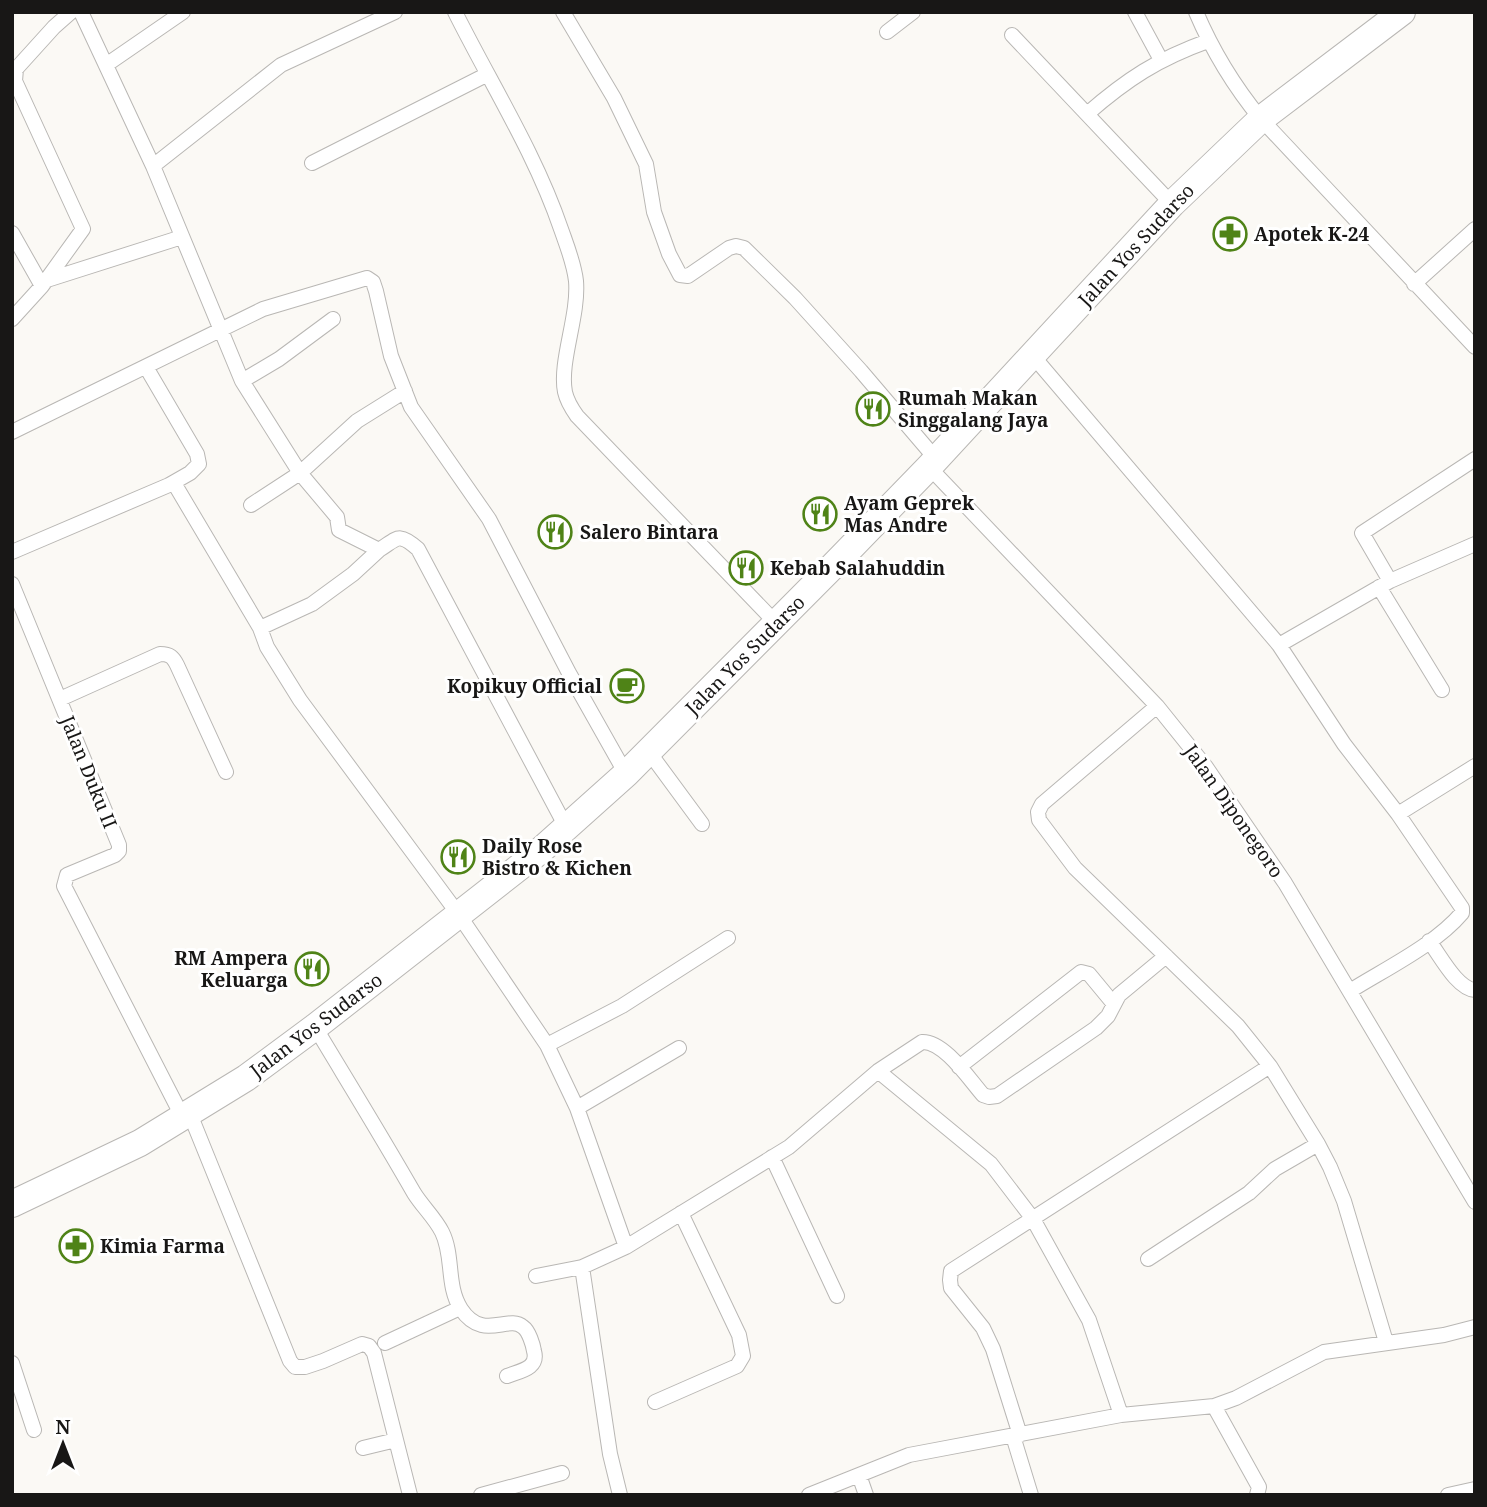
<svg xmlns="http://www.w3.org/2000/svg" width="1487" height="1507" font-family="'Noto Serif',serif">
  <rect width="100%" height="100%" fill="#fbf9f5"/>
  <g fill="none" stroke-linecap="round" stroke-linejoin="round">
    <defs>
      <path id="street" d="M81 12 153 166 242 381 300 473 337 517 339 530 379 550C397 539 398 531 418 549L566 827
        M455 12C491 84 535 153 561 229 567 246 574 263 576 281 579 316 559 362 565 392 567 401 572 409 577 416L776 623
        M563 12 614 98 646 164 654 212 669 254 680 275 688 276 729 248 736 246 744 248 795 298 861 371 936 459
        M1135 12 1161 60
        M1196 12C1213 52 1233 85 1261 119L1475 347
        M887 32 913 12
        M1012 35 1172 204
        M106 65 183 12
        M1087 114C1127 79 1158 59 1208 41
        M312 163 486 75
        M153 166 281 65 395 12
        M12 233 42 286
        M47 280 182 237
        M1414 284 1475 229
        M12 319 42 286 83 229 15 81 16 69 54 27 71 12
        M1033 356 1279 645 1344 744 1398 814 1462 908V913C1435 945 1385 969 1350 991
        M242 381 279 359 333 319
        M12 432 263 309 367 278 373 282 376 291 391 356 411 407 489 519 569 673 626 774
        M929 467 1157 706 1206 767 1285 883 1475 1202
        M174 483 260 628 267 647 300 700 459 915 547 1045 577 1108 626 1247
        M251 505 300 473 357 421 405 391
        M12 552 169 485 190 473 199 464 197 454 146 367
        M1390 581 1362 533 1475 459
        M12 584 119 845V851L115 855 67 875 64 886 183 1118
        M1379 587 1442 690
        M260 628 312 604 353 574 379 550
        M1279 645 1390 581 1475 544
        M60 699 160 654C170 654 173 657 177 665L226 772
        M1157 706 1042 804 1038 812 1039 820 1075 868 1238 1026 1270 1066 1318 1144 1330 1167 1344 1201 1386 1342
        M649 752 702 824
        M1398 814 1475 766
        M1429 941C1440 955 1457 989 1475 990
        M315 1027C348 1082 382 1137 414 1193 422 1206 435 1218 442 1232 454 1256 446 1286 461 1309 483 1342 508 1314 523 1327 529 1331 533 1345 534 1351 539 1369 519 1371 507 1376
        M547 1045 622 1006 728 938
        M959 1067 1081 972 1089 974 1113 1003
        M878 1071 991 1164 1033 1219 1089 1320 1121 1415
        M577 1108 679 1048
        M190 1114 290 1361 295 1367H305L323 1361 362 1344 369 1346 374 1353 410 1495
        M772 1157 837 1296
        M1148 1259 1249 1193 1275 1169 1318 1144
        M582 1267 610 1454 620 1495
        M536 1276 582 1267 626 1247 789 1147 878 1071 922 1042C944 1041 969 1079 983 1095L989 1097 997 1096 1096 1028 1108 1016 1119 995 1166 956
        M385 1343 460 1308
        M12 1363 34 1430
        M655 1402 737 1366 743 1356 739 1335 681 1213
        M1214 1406 1259 1487 1257 1495
        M1020 1435 993 1349 983 1328 951 1288 950 1280 951 1271 1270 1066
        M1013 1436 1031 1495
        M363 1448 396 1440
        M859 1475 866 1495
        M481 1495 562 1473
        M809 1495 909 1455 1121 1415 1214 1406 1236 1398 1324 1352 1444 1335 1475 1327
        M1448 1495 1475 1489"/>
      <path id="highway" d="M12 1204 140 1143 246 1078 315 1027 540 851 626 774 831 568 929 467 1172 204 1261 119 1402 12"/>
    </defs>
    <use href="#street" stroke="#b9b7b4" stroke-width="16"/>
    <use href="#highway" stroke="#b9b7b4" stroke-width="28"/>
    <use href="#street" stroke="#fff" stroke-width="14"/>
    <use href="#highway" stroke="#fff" stroke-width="26"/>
  </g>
  <defs>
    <symbol id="pharmacy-ring" viewBox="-11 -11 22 22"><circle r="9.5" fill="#fff" stroke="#4f8317" stroke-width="1.5"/><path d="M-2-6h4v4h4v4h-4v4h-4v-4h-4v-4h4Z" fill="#4f8317"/></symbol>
    <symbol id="restaurant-ring" viewBox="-11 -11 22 22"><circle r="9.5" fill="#fff" stroke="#4f8317" stroke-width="1.5"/><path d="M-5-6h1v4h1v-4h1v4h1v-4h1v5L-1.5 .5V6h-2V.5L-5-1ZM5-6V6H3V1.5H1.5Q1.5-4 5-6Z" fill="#4f8317"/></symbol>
    <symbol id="cafe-ring" viewBox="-11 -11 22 22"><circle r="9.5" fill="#fff" stroke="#4f8317" stroke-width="1.5"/><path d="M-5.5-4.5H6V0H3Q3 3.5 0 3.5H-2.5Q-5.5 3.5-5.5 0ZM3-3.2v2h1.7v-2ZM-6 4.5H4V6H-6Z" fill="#4f8317"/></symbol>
  </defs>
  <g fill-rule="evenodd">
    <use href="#pharmacy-ring" x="1211" y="215" width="38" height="38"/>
    <use href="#restaurant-ring" x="854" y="390" width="38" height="38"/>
    <use href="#restaurant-ring" x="801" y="495" width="38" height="38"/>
    <use href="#restaurant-ring" x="536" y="513" width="38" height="38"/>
    <use href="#restaurant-ring" x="727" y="549" width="38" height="38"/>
    <use href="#cafe-ring" x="608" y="667" width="38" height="38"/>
    <use href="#restaurant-ring" x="439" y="838" width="38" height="38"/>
    <use href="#restaurant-ring" x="293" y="950" width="38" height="38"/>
    <use href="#pharmacy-ring" x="57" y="1227" width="38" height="38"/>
  </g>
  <g text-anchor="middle" stroke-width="6" stroke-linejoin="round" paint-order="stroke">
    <g font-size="19" font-weight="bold" fill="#181716" stroke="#fff" text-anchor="start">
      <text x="1254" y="241">Apotek K-24</text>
      <text x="898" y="405">Rumah Makan<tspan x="898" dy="22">Singgalang Jaya</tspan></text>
      <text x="844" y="510">Ayam Geprek<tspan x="844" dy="22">Mas Andre</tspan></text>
      <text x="580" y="539">Salero Bintara</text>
      <text x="770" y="575">Kebab Salahuddin</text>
      <text x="602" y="693" text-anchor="end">Kopikuy Official</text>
      <text x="482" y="853">Daily Rose<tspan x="482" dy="22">Bistro &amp; Kichen</tspan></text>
      <text x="288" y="965" text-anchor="end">RM Ampera<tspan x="288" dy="22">Keluarga</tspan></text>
      <text x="100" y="1253">Kimia Farma</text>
    </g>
    <g font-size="19" fill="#181716" stroke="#fff">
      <text transform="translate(1136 245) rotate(-47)" y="7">Jalan Yos Sudarso</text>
      <text transform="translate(745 655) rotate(-45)" y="7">Jalan Yos Sudarso</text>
      <text transform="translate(89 772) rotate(68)" y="7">Jalan Duku II</text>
      <text transform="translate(1234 811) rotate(55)" y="7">Jalan Diponegoro</text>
      <text transform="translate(316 1025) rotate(-37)" y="7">Jalan Yos Sudarso</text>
    </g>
  </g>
  <rect width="1487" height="1507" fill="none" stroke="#181716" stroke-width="28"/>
  <g transform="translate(63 1444)" stroke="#ffffff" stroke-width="5" paint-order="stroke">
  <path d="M0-5L12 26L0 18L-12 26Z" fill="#181716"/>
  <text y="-10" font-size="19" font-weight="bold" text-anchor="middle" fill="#181716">N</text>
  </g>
</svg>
